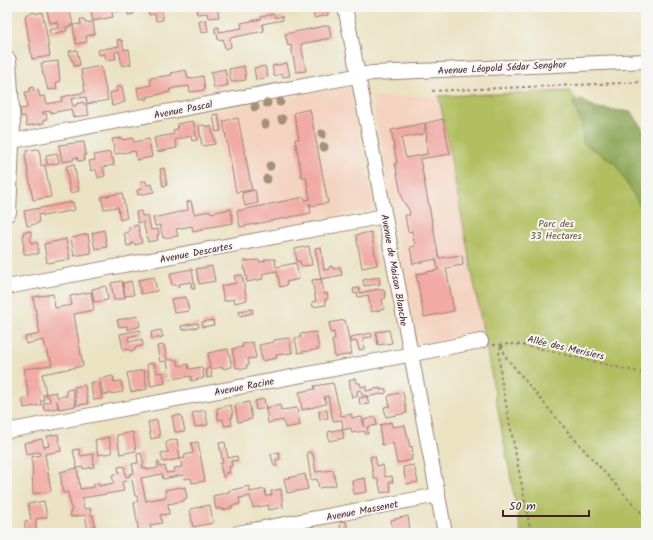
<svg xmlns="http://www.w3.org/2000/svg" width="653" height="540" font-family="Kalam,sans-serif">
  <rect width="100%" height="100%" fill="#f6f6f2"/>
  <filter id="ink" filterUnits="userSpaceOnUse"><feTurbulence type="fractalNoise" baseFrequency=".025" numOctaves="2"/><feDisplacementMap in="SourceGraphic" scale="8" xChannelSelector="R" yChannelSelector="G"/><feConvolveMatrix kernelMatrix="1 2 1 2 8 2 1 2 1" color-interpolation-filters="sRGB"/></filter>
  <filter id="wash" filterUnits="userSpaceOnUse"><feTurbulence type="fractalNoise" baseFrequency=".012" numOctaves="4" result="noise"/><feDisplacementMap in="SourceGraphic" scale="16" xChannelSelector="R" yChannelSelector="G"/><feGaussianBlur stdDeviation="0.9" result="paint"/><feColorMatrix in="noise" values="0 0 0 0 0 0 0 0 0 0 0 0 0 0 0 0 0 1.4 0 .05"/><feComposite in="paint" operator="in"/></filter>
  <g filter="url(#wash)">
    <rect width="100%" height="100%" fill="#ebe2c2"/>
    <path fill="#f4d3c0" d="M345 86 351 90 373 205 370 209 235 235 213 112Z
      M439 96 483 332 422 344 417 340 372 97Z"/>
    <path fill="#b1bf61" stroke="#7e6f46" d="M570 91 646 200V533H521L439 96Z"/>
    <path fill="#8ca657" stroke="#6b6241" d="M574 100H581L597 108 632 112 646 134V216L615 163 583 143 582 124 573 105Z"/>
    <g id="blocks">
      <path fill="#f1aba4" d="M64 7H69L73 25 66 27 67 31 50 34 49 30 59 28 58 22 50 23 47 10Z
        M111 7 113 17 93 21 90 8Z
        M114 7H133L134 14 128 15 127 9 115 12Z
        M148 7H161L163 20 156 21 155 14 149 15Z
        M196 7H217L219 17 208 18 207 13 197 14Z
        M313 7H327L328 15 314 18Z
        M35 12 36 14 42 12 46 30 50 56 32 59 25 16 27 14Z
        M274 14 275 18 282 16 283 20 262 24 264 31 230 38 231 47 225 49 223 39 218 40 217 33H215V28L219 27V32L242 28 241 23 261 19V17Z
        M80 19H84L85 23 93 22 95 34 86 36 87 42 76 44 73 25 81 24Z
        M206 20 208 31 201 33 199 21Z
        M329 25 331 38 301 44 306 71 296 72 291 45 288 46 285 34Z
        M120 39V41L122 40 124 50 129 49 131 64 122 66 119 51 115 52 116 59 106 60 105 54 99 55 98 50 119 46 117 40Z
        M77 50 80 65 74 66 73 60H71L69 51Z
        M58 61 60 82H56L57 89 48 90 44 75H43L41 63Z
        M287 63 290 76 283 77 282 74 274 76 272 66Z
        M101 66 108 100 87 104 86 97 71 99 73 106H76V104L83 102 84 104H86L89 115 73 117 71 109 51 113V111L42 112 43 114 46 113 47 119 44 120V123L27 126 25 116 21 117 20 109 27 108 25 92H29L30 88 33 87 34 91 38 90 40 97 45 96 47 104 62 101V97L85 92 81 70Z
        M244 66 246 80 231 82 229 69Z
        M265 66 268 77 256 80 254 68Z
        M225 69 228 85 214 88 211 72Z
        M186 70 188 79 203 76 205 90 190 92 189 86 174 88 169 90 170 92 147 97 148 99 145 100 144 98 139 99 137 88 151 85 150 78 172 75 171 73Z
        M122 86 125 102 112 106 110 93 117 91 116 87Z
        M310 109 328 203 311 206V204H309L311 213 240 227 237 211 304 197 305 200 310 199 306 177H302L295 139H299L294 113Z
        M218 114 221 131 216 132 213 115Z
        M238 118 252 190 236 192 223 121Z
        M443 119 450 154 420 159 439 258 462 255 463 265 446 268 454 311 424 317 416 274 438 270 436 259 413 264 410 247 415 246 412 231 408 232 405 215H410L409 210 402 199 395 163H397L391 130 425 123 424 134 401 138 406 158 427 154 426 123Z
        M193 121 197 140 192 141 191 136 175 140 177 148 157 152 154 138 174 134 173 130 178 129 177 124Z
        M205 125 206 127 211 126 215 144 202 146 199 126Z
        M122 138 123 140 133 138 134 142 149 139 152 157 137 160 135 151 115 154 112 139Z
        M84 142 86 155H84L85 160 78 161 77 157 73 158 74 160 62 162 59 145Z
        M38 149 40 154 41 166 45 165 51 197 33 200 25 155 28 150Z
        M110 152 111 158H113L114 165 103 167 105 176 98 178 96 169 91 171 89 161 95 160 94 155Z
        M57 153 59 163 47 165 46 155Z
        M74 164 79 191 70 193 66 166Z
        M164 168 167 185 163 186 160 169Z
        M141 181H146L147 185 152 184 154 192 138 195 137 190 142 189Z
        M255 190 258 203 245 206 242 193Z
        M122 193 127 218 120 220 118 207 104 209 101 197Z
        M191 201 194 214 210 211 211 213 231 209 233 223 205 228V229L193 232 192 226 176 229 178 236 163 238 160 225 155 226 153 218 188 210 187 202Z
        M73 202 75 210 43 216V214L38 215 39 223 27 226 24 211Z
        M141 211 142 216 148 215 151 230 158 229 159 235H157L158 240 148 242 143 222 138 223 136 212Z
        M138 225 142 243 135 245V243H132V245L127 246 124 233 129 232V227Z
        M104 230 107 247 95 249 92 233Z
        M31 231V243H38V254H24L23 232Z
        M371 232 377 265 362 268 356 235Z
        M88 234 91 253 74 256 71 238Z
        M66 239 70 259 47 263 44 244Z
        M309 246 312 265 301 266 300 261 297 262 295 249Z
        M321 247 324 270 329 269V267L332 266 333 269 340 267 342 275 321 279 315 248Z
        M265 259H275L276 267 296 263 299 279 286 282 287 285 280 287 277 271 262 274 263 279 247 282 243 261 259 260V262L265 261Z
        M212 266 215 281 199 284 196 269Z
        M192 269 195 289H192L191 282 178 284 179 287H177L176 285H172L170 273Z
        M242 275 247 300 235 303 234 299 224 301 221 286 236 283 234 276Z
        M154 277 157 291 141 294 138 280Z
        M379 277 380 284 364 286 363 280Z
        M321 279 324 294 327 293 328 299H325L326 305 313 307 312 302 316 301 312 280Z
        M122 281 125 298 114 300 111 283Z
        M131 281 134 295 125 296 123 283Z
        M106 286 108 300 94 302 92 289Z
        M359 288 360 293 378 289 379 290H384L386 298 382 299 384 309 372 312 368 295 358 297 357 293 354 294 353 289Z
        M91 292 94 310 74 314 83 366 42 374 46 394 43 395 44 400 40 401 41 405 24 408 22 399 29 397 24 369 52 365 50 357H48L44 340 26 344 25 337 40 334 33 297 53 294 55 308 72 305 70 296Z
        M186 297 189 311 174 313 171 299Z
        M252 309 253 313 240 316 239 311Z
        M138 316 140 326 128 330 127 326 119 327 117 320Z
        M213 320 214 325 202 327V322Z
        M345 320 352 354 335 357 332 340H335L334 332 331 333 329 323Z
        M198 323 199 327 182 330 181 326Z
        M140 330 141 334 128 337 129 342 142 339 143 346 136 347 135 350 131 351 129 349 123 350 120 334Z
        M161 330 163 337 152 339 151 332Z
        M389 330 392 343 378 345 376 332Z
        M316 332 319 349 298 353 295 338 301 337 300 334Z
        M371 333 372 337 363 338 364 349 359 350 357 341 351 342 350 337Z
        M289 338 292 353 276 355 277 358 262 361 259 345 274 342V340Z
        M253 342 256 358 248 359 249 365H246L247 368 240 369 239 367 236 368 232 349 243 347 242 344Z
        M164 345 167 360H177L179 366 188 364 189 369 202 367 204 378 191 381V376L170 379 167 361 160 362 157 346Z
        M228 349 232 367 224 369 223 367 211 369 212 377 207 378 206 369 210 368 208 353Z
        M154 363 157 373 163 372 165 383 151 386 147 364Z
        M144 370 147 389 131 392 127 373Z
        M113 376 114 382 121 381 123 392 103 395 101 383H99L102 399 94 400 90 383 99 381 98 379Z
        M355 378 356 383H360L361 387 366 386V391L380 388V390L386 389V393L367 397V395L362 396 361 390 357 391 358 396 352 398 349 380Z
        M333 383 341 416 351 414 352 418 362 417 364 427V420L375 417 377 425 367 427 368 434H365V431L352 433 351 428 343 430 342 420 333 421 328 396 324 397 326 404 302 410 299 392 315 389 314 386Z
        M85 385 88 404 77 405 74 387Z
        M72 389 76 406 59 409 57 401 58 408 44 410 43 403 50 402 49 396 46 397V394L56 392 57 397 67 396 66 390Z
        M403 392 407 413 386 417 384 407 390 406 388 397 390 395Z
        M367 397 369 404 360 405 359 398Z
        M264 399 266 408 256 410 255 401Z
        M249 402 252 419 238 422 235 405Z
        M231 405 233 417H231L232 425 224 426 223 419 218 420 217 408Z
        M280 405 281 410 297 408 300 425 285 428 283 420 268 423 266 408Z
        M205 410 208 425 195 427 192 413Z
        M327 410 328 418 320 420 319 411Z
        M181 415 185 431 175 432 172 416Z
        M157 420 160 437 151 439 148 422Z
        M391 422 392 427 405 425 410 447 412 446 413 455 411 456 412 460 397 463 393 443 382 445 380 431 381 430 380 425Z
        M342 429 344 438 329 441 328 432Z
        M133 432 136 451 120 454 117 435Z
        M58 434 61 451 45 454 51 491 33 494 32 457 40 455 39 452 26 454 24 443 42 439 44 447 49 446 47 436Z
        M109 437 112 453 98 455 95 440Z
        M177 439 180 459 163 462 161 453 169 452 167 451 166 443 169 441Z
        M198 442 205 481 192 483 191 478 184 479 183 475 163 479 162 474 141 478 146 501 166 497 165 490 181 487 182 488 185 487 187 498 184 499V501L168 504 169 514 160 515 162 523 150 525 152 533H139L134 503 138 501 137 496H135L132 480 122 482 124 491 82 498 84 509 90 508 91 515H93L96 531 109 529 110 533H73L88 530 85 515 71 517 70 512H72L68 492 63 493 60 472 77 468 80 489 94 487V484L99 483V486L114 483 112 475 119 473 118 467 124 466 126 477 130 476 129 474 134 473 132 464 138 463 137 454 141 453 144 464 142 465 143 468H146L147 470 158 468 157 462H159L160 467 165 466 166 473 175 472 174 468 182 467 180 459 185 458 184 455 193 453 191 443Z
        M225 442 228 458 237 456 238 460 231 461 232 466 229 467 230 473H225L226 477H223L220 463H223L219 443Z
        M79 449 81 456 93 454 94 467 83 469V467L77 468 73 450Z
        M279 452 280 459 275 460 277 466H274L271 454Z
        M307 452H311V454H313L316 472 333 470 336 485 319 488 317 479 311 480Z
        M375 456 377 466 383 465 385 477 392 476 393 482H389L391 491 381 493 378 479H374L370 457Z
        M414 465 418 482 406 484 403 467Z
        M305 474 308 489 287 493 284 479Z
        M365 478 367 492 354 494 352 481Z
        M249 486 250 492 265 489 266 496 272 495 271 491 281 489 283 507 269 510 268 505 253 508 250 496 239 498 240 504 231 506 232 508 222 510V508L216 509 213 496 229 492 228 491Z
        M44 501 47 517 36 519V533H25V521L31 520 28 504Z
        M210 505 213 523 193 527 190 509Z
        M408 516 410 530H408L409 533H393L391 520Z
        M346 521 348 533H341L340 522Z"/>
    </g>
  </g>
  <g filter="url(#ink)">
    <use href="#blocks" fill-opacity="0" stroke="#9a8076" stroke-width="1"/>
    <g fill="none" stroke-linecap="round" stroke-linejoin="round">
      <defs>
        <path id="minor" d="M345 7 445 533
          M7 142 372 73 646 61
          M7 287 385 216
          M7 431 481 341
          M238 533 438 495"/>
        <path id="major" d="M7 61 11 124 7 212"/>
      </defs>
      <use href="#minor" stroke="#9a8076" stroke-width="16"/>
      <use href="#major" stroke="#9a8076" stroke-width="20"/>
      <path stroke="#9a8076" stroke-width="2" stroke-dasharray="3 3" stroke-linecap="butt" d="M432 91 646 82
        M493 345 516 344 533 347 646 374
        M502 345 505 356 568 432 646 518
        M501 346 499 354 501 378 531 533"/>
      <use href="#minor" stroke="#fff" stroke-width="14"/>
      <use href="#major" stroke="#fff" stroke-width="18"/>
    </g>
    <g fill="#a49178">
      <circle cx="280" cy="102" r="4.5"/>
      <circle cx="267" cy="103" r="4.5"/>
      <circle cx="255" cy="107" r="4.5"/>
      <circle cx="282" cy="119" r="4.5"/>
      <circle cx="265" cy="124" r="4.5"/>
      <circle cx="322" cy="134" r="4.5"/>
      <circle cx="324" cy="147" r="4.5"/>
      <circle cx="270" cy="166" r="4.5"/>
      <circle cx="267" cy="179" r="4.5"/>
    </g>
  </g>
  <g text-anchor="middle" stroke-width="4" stroke-linejoin="round" paint-order="stroke">
    <g font-size="10" fill="#4a1f2b" stroke="#f6f6f2">
      <text transform="translate(502 67) rotate(-3)" y="4">Avenue Léopold Sédar Senghor</text>
      <text transform="translate(183 109) rotate(-11)" y="4">Avenue Pascal</text>
      <text transform="translate(196 252) rotate(-11)" y="4">Avenue Descartes</text>
      <text transform="translate(395 270) rotate(80)" y="4">Avenue de Maison Blanche</text>
      <text transform="translate(566 347) rotate(13)" y="4">Allée des Merisiers</text>
      <text transform="translate(244 386) rotate(-11)" y="4">Avenue Racine</text>
      <text transform="translate(362 510) rotate(-11)" y="4">Avenue Massenet</text>
    </g>
    <g font-size="10" fill="#694f3b" stroke="#f6f6f2">
      <text x="556" y="227">Parc des<tspan x="556" dy="12">33 Hectares</tspan></text>
    </g>
  </g>
  <rect width="653" height="540" fill="none" stroke="#f6f6f2" stroke-width="24"/>
  <path d="M503 510v6h86v-6" fill="none" stroke="#4a1f2b" stroke-width="2"/>
  <text x="509" y="510" font-size="12" fill="#4a1f2b" stroke="#f6f6f2" stroke-width="3" paint-order="stroke">50 m</text>
</svg>
